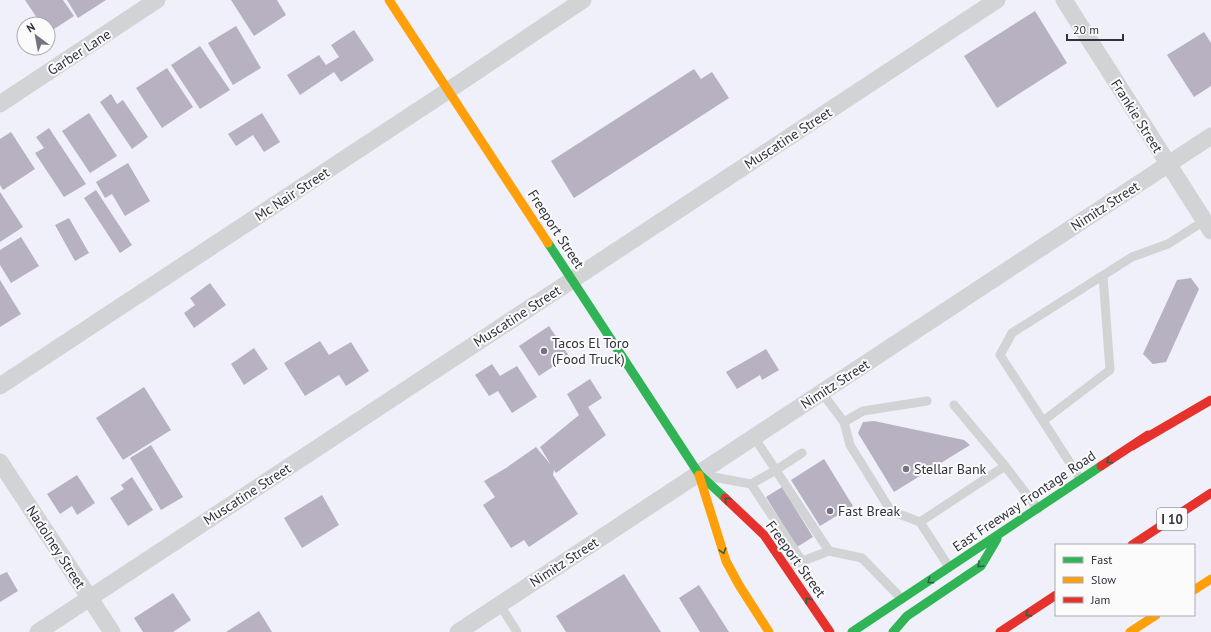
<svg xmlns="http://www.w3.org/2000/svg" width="1211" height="632" font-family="'PT Sans',sans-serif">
  <rect width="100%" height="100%" fill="#eff0fa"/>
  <path fill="#b7b1c2" d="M25 0H63L74 16 48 33V24H41Z
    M67 0H106L78 18Z
    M231 0H277L286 15 254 36Z
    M1035 11 1067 63 997 108 964 56Z
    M236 26 261 68 233 85 208 43Z
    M354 30 374 60 341 82 334 72 300 95 287 75 319 55 326 65 339 57 331 45Z
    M1204 32 1211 43V86L1194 97 1167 55Z
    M200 46 230 90 200 109 171 65Z
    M167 68 193 107 162 128 136 88Z
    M694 69 701 79 712 72 729 98 574 198 551 161Z
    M111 94 117 104 123 100 148 137 132 149 100 102Z
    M89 113 117 156 90 173 62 131Z
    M262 113 280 142 264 152 253 135 236 146 228 134Z
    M49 128 86 184 64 197 35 153 44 148 36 137Z
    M11 132 35 169 3 190 0 185V139Z
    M128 163 150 201 125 216 112 194 105 198 96 182Z
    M96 190 132 245 120 253 84 198Z
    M0 192 23 227 0 242Z
    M69 218 89 253 75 261 55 225Z
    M21 237 39 266 11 283 0 265V250Z
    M1191 278 1199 289 1166 362 1153 364 1143 354 1177 280Z
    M0 280 21 314 0 327Z
    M210 283 226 305 194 328 184 313 195 305 190 298Z
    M549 326 569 356 539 376 519 346Z
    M320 341 329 355 351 342 369 371 346 386 339 375 305 396 284 363Z
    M254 348 268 369 244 385 231 364Z
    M766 349 779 370 762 380 760 375 737 389 726 372Z
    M492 364 500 376 517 366 537 397 512 413 498 391 489 396 475 375Z
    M590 379 602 398 588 407 606 435 556 473 554 470 553 475 578 514 529 547 524 540 511 548 483 505 495 497 484 481 506 468 536 447 551 465 540 447 579 415 567 394Z
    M144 387 171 430 123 460 96 418Z
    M874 421 964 440 970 445 894 492 858 433 863 422Z
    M151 445 183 497 161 510 130 458Z
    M824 459 853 506 820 526 791 480Z
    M77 475 95 503 77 515 72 506 60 514 47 494Z
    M132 477 153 510 128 526 110 498 124 489 121 485Z
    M782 487 813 537 797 547 766 497Z
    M322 495 339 525 302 548 284 518Z
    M7 572 18 591 0 602V575Z
    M624 574 661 632H566L556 616Z
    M699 585 729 632H700L679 598Z
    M173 593 191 620 173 632H143L134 618Z
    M259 611 272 632H226Z"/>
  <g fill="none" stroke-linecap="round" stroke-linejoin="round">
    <path stroke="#d2d3d5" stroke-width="9" d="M822 393 844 422 850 445 891 511 920 522 949 567
      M954 405 1005 466 1038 509
      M1043 421 1000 355 1012 333 1132 257 1168 244 1204 221
      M844 422 863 411 927 401
      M754 437 829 551
      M708 476 751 484 776 470 802 453
      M1081 480 1043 421 1110 370 1103 276
      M751 484 802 561
      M920 522 1005 466
      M787 567 829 551 862 558 902 599
      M500 605 517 632"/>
    <path stroke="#d2d3d5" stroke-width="17" d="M1064 0 1211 231
      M0 104 157 0
      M0 386 449 90 583 0
      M0 462 112 632
      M38 632 997 0
      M458 632 1211 136"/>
    <path stroke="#30b455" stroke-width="9" d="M548 243 699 474 725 498
      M852 632 1101 466
      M893 632 907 616 981 566 997 539"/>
    <path stroke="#ff9f0a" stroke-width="9" d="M389 0 548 243
      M699 475 726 561 739 585 769 632
      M1194 590 1211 579
      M1130 632 1156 615"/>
    <path stroke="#e5322d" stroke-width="9" d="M1132 446 1211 400
      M1101 466 1148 435
      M725 498 764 535 830 632
      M1132 545 1211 493
      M1000 632 1056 595"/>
  </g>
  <defs><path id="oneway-chevron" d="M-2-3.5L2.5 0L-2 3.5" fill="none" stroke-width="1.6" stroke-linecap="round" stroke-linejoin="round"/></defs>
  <g stroke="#316046">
    <use href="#oneway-chevron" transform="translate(1109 461) rotate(146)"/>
    <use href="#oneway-chevron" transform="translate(727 500) rotate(-137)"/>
    <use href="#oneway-chevron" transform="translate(723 551) rotate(73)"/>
    <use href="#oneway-chevron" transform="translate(980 565) rotate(135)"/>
    <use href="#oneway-chevron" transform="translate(930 581) rotate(146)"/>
    <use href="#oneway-chevron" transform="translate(808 600) rotate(-124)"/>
    <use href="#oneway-chevron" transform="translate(1028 614) rotate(147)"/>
  </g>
  <g fill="#747480" stroke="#fbfbfb" stroke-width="1.5">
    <circle cx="544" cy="351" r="4"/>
    <circle cx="906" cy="469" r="4"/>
    <circle cx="830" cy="511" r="4"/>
  </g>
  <g text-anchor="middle" stroke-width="4" stroke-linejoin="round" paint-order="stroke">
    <rect fill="#fbfbfb" stroke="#6e6e77" stroke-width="1" x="1157" y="508" width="30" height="22" rx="3"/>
    <g font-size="13" font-weight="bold" fill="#31323e">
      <text x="1172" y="524">I 10</text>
    </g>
    <g font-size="14" fill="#31323e" stroke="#fbfbfb">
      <text transform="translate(79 52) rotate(-33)" y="5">Garber Lane</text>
      <text transform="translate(1137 116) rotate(58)" y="5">Frankie Street</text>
      <text transform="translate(788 138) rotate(-33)" y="5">Muscatine Street</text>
      <text transform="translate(292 194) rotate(-33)" y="5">Mc Nair Street</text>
      <text transform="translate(1105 206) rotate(-33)" y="5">Nimitz Street</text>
      <text transform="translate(556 229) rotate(57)" y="5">Freeport Street</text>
      <text transform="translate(517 316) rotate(-33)" y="5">Muscatine Street</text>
      <text transform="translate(835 384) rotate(-33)" y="5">Nimitz Street</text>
      <text transform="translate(247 494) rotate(-33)" y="5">Muscatine Street</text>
      <text transform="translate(1024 501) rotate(-34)" y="5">East Freeway Frontage Road</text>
      <text transform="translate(56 547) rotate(57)" y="5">Nadolney Street</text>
      <text transform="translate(796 559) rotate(54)" y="5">Freeport Street</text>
      <text transform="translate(564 562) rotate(-33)" y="5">Nimitz Street</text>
    </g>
    <g font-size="14" fill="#31323e" stroke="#fbfbfb" text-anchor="start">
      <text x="552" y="348">Tacos El Toro<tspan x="552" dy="16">(Food Truck)</tspan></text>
      <text x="914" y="474">Stellar Bank</text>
      <text x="838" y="516">Fast Break</text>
    </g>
  </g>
  <rect x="1055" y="544" width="140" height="72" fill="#fbfbfb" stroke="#aaabaf"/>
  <rect x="1063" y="557" width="20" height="6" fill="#30b455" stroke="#aaabaf"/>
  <text x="1091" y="564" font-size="12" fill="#31323e">Fast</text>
  <rect x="1063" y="577" width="20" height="6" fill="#ff9f0a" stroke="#aaabaf"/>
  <text x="1091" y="584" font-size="12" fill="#31323e">Slow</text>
  <rect x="1063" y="597" width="20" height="6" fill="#e5322d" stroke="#aaabaf"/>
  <text x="1091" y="604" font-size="12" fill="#31323e">Jam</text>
  <g transform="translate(36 36) rotate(328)"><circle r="19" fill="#fbfbfb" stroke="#aaabaf"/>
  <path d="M0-3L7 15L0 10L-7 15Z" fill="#747480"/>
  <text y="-6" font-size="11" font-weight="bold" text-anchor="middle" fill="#31323e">N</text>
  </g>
  <path d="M1067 34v6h56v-6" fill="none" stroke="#31323e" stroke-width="2"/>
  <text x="1073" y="34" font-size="12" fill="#31323e" stroke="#fbfbfb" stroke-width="3" paint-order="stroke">20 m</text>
</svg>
